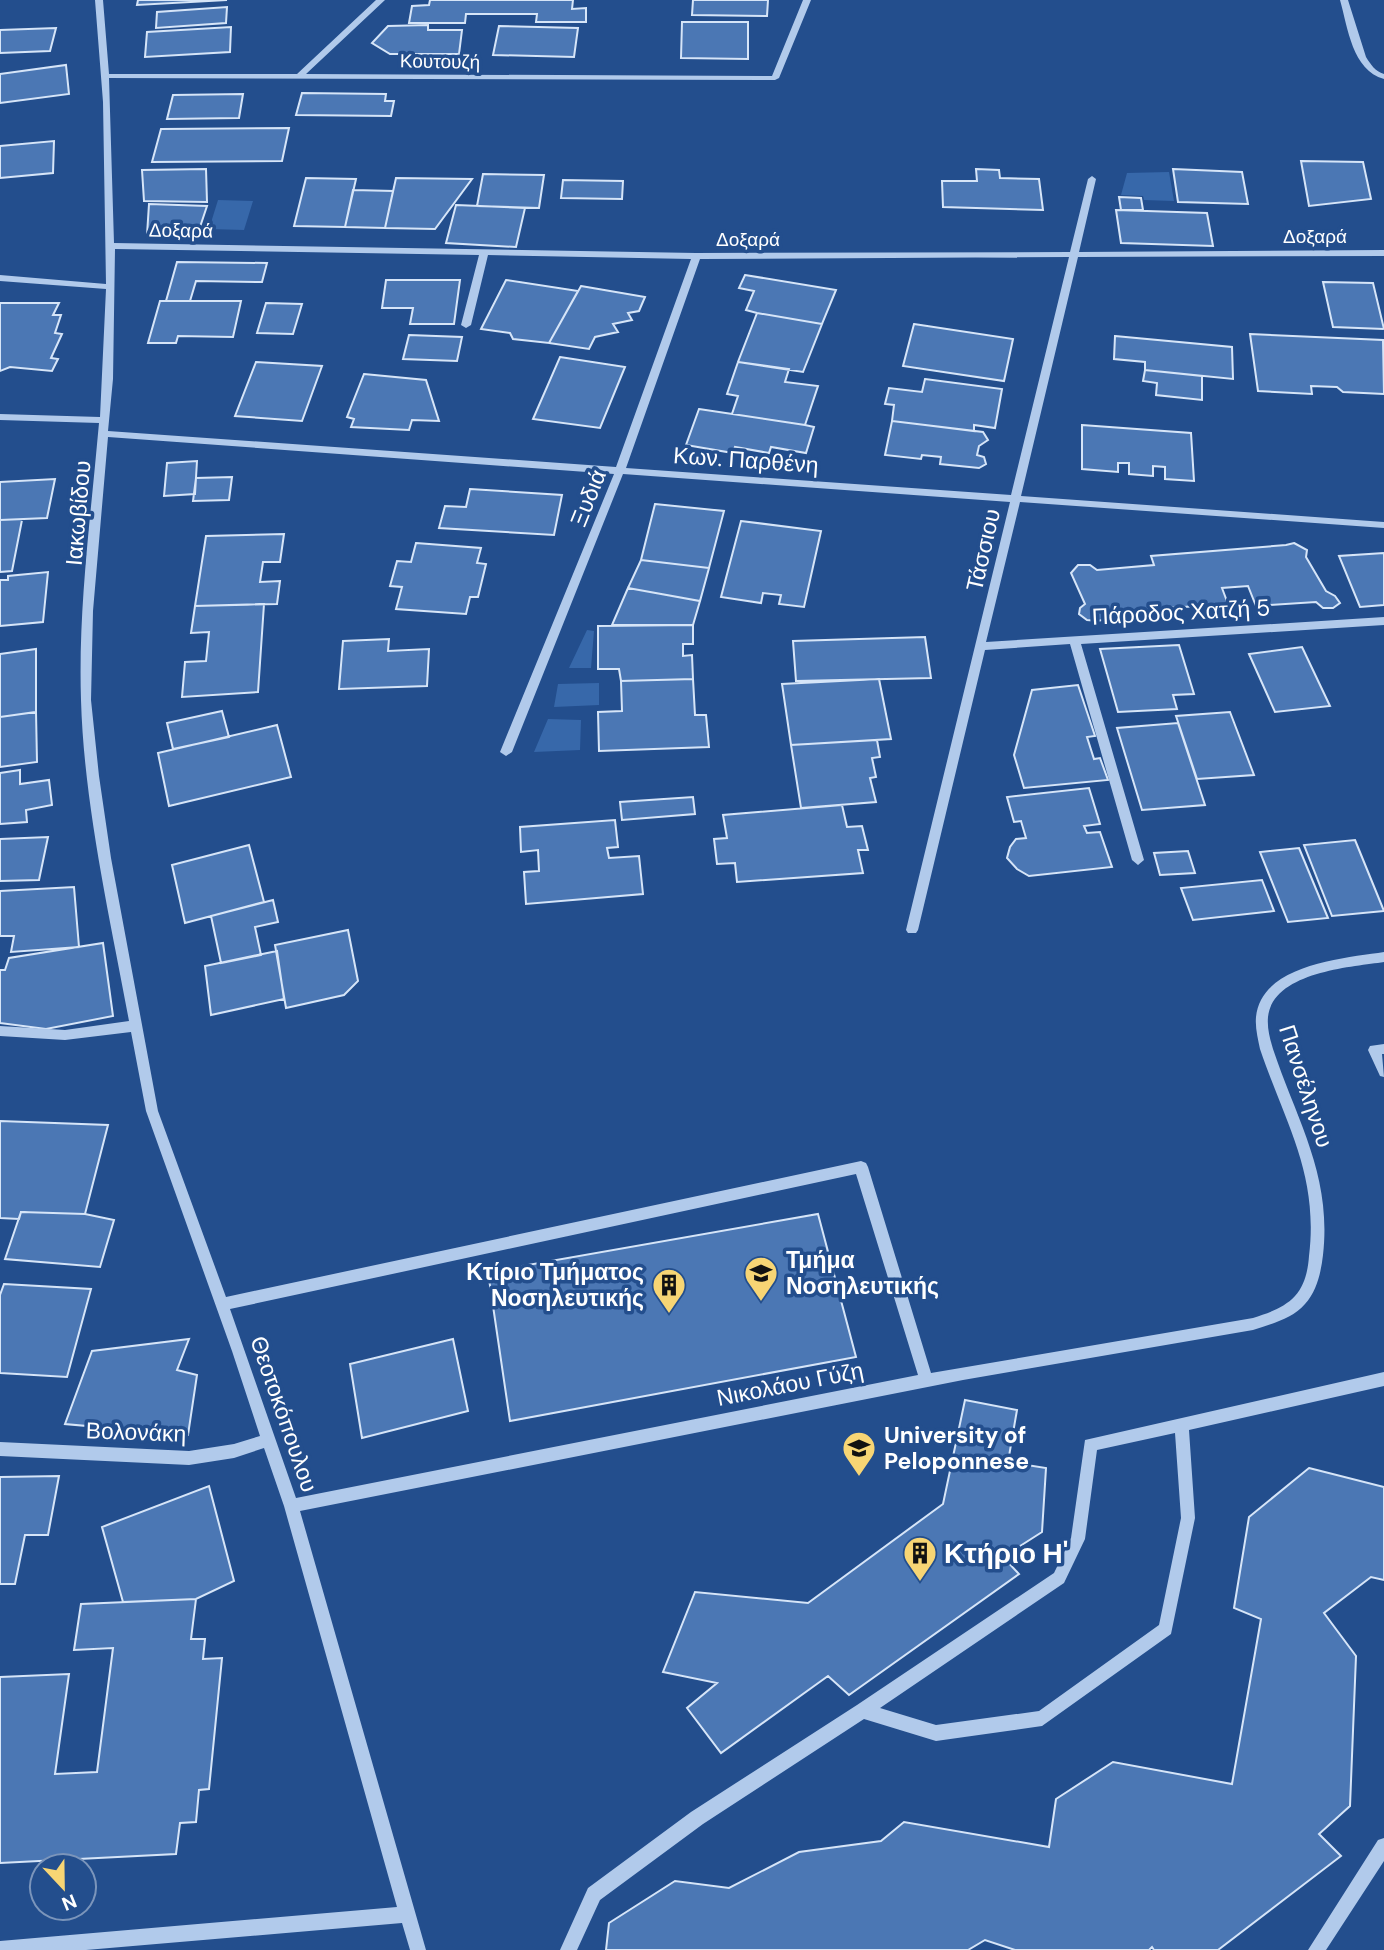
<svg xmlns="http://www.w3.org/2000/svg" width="1384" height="1950" font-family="'DM Sans',sans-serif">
  <rect width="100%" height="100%" fill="#234e8d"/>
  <path fill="#3768aa" d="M1169 172 1174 201 1144 200 1143 196 1121 195 1127 173Z
    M218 200 253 201 244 230 209 229Z
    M587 630 594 631 591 668H569Z
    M599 683V705L554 707 558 684Z
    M548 719 581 720 580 750 534 752Z"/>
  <path fill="#4b77b4" stroke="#d6e5f8" stroke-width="2" d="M138 0H227L137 5Z
    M430 0H573L572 9 586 8V22H536L537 14H466L465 23H409L412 6 429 5Z
    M693 0H768L767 16 692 15Z
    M227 7 226 23 156 28 157 12Z
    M682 22H748V59L681 58Z
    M428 25V30H462L459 54H390L372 43 388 26Z
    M499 26 578 28 574 57 493 55Z
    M231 27 230 52 145 57 147 32Z
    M56 28 50 51 0 53V30Z
    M66 65 69 94 0 103V74Z
    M302 93 386 94 385 101H394L391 116 296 115Z
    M243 94 239 118 167 119 173 95Z
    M289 128 282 161 152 162 161 129Z
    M54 141 53 173 0 178V146Z
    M1301 161 1363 162 1371 199 1309 206Z
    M206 169 207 202 144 201 142 170Z
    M976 169 999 170 1000 178 1039 179 1043 210 943 207 942 181H977Z
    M1173 169 1242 172 1248 204 1178 202Z
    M483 174 544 175 539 208 477 206Z
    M306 178 356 179 345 227 294 226Z
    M396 178 472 179 435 229 385 228Z
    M563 180 623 181 622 199 561 198Z
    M353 190 393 191 385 228 345 227Z
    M1119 197 1141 198 1143 210H1121Z
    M149 204 207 206 196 239 147 235Z
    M456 205 525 208 516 247 446 243Z
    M1116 210 1207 213 1213 246 1121 243Z
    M177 262 267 263 262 282 196 281 190 301H166Z
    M745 275 836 290 822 324 757 313 746 310 754 291 739 288Z
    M386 280H460L454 324H410L413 308H382Z
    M506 280 578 291 549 343 513 339 510 333 481 329Z
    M1323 282 1373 283 1384 329 1333 327Z
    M581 286 645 297 639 311 628 313 632 320 613 324 618 332 595 337 589 349 549 343Z
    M160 301H241L233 337 178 336 176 343H148Z
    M0 303H59L53 315H61L55 333 62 334 51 358 58 359 52 371 10 367 0 371Z
    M266 303 302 304 293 334 257 333Z
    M757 313 822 324 803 372 738 362Z
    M914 324 1013 339 1004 381 903 366Z
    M1250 334 1383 340 1384 394 1343 392 1337 387 1311 386 1312 394 1258 391Z
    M409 335 462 337 457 361 403 359Z
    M1115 336 1232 347 1233 379 1145 370V362L1114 359Z
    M560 357 625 367 600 428 533 419Z
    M256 362 322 366 302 421 235 416Z
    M738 362 789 369 785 382 818 386 805 425 732 414 738 396 727 394Z
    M1145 370 1202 376V400L1156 395 1157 383 1143 381Z
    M364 374 426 380 439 421 412 420 409 430 351 427 354 419 347 417Z
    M925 379 1002 389 995 428 974 425V431L892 421 894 405 885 404 889 388 922 392Z
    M699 409 805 425 814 427 806 453 771 447 769 453 735 447 733 453 686 445Z
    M892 421 983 432 988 440 979 446 977 455 984 457 986 464 979 468 940 464 941 457 922 455 921 459 885 455Z
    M1082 425 1191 433 1194 481 1165 479V467L1153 466V476L1129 474V463H1118V472L1082 469Z
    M197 461 195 494 164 496 167 463Z
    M232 477 229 500 193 501 196 478Z
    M55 479 47 518 0 520V482Z
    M470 489 562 495 554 535 439 528 445 506 466 507Z
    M655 504 724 511 709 568 641 560Z
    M0 520H22L12 571 0 572Z
    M741 521 821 531 804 607 779 604 781 595 763 593 761 603 721 597Z
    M284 534 280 562H263L260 582 280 581 277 604 195 606 206 536Z
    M416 543 481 548 477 563 486 564 478 597H470L466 614 396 609 402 587 390 586 397 561 411 562Z
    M1294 543 1307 550 1306 557 1326 591 1335 596 1340 603 1333 608H1323L1316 602 1256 606 1248 586 1222 588 1228 604 1108 612 1106 619 1098 621 1087 620 1079 614 1080 608 1085 604 1071 573 1078 565H1090L1097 570 1154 565 1151 556 1286 545Z
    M1384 553V605L1360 607 1339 556Z
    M641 560 709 568 700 601 628 588Z
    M48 572 43 622 0 626V580H8V576Z
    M628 588 700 601 693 625H612Z
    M264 604 258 692 182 697 185 662 206 661 209 632 191 633 195 606Z
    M693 625V644H683V656L692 655 693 679 621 681 619 669H598V626Z
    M925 637 931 678 796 681 793 641Z
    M389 639 388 651 429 649 427 686 339 689 343 641Z
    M1179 645 1194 694 1173 695 1177 709 1118 712 1100 649Z
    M1302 647 1330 706 1275 712 1249 654Z
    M36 649V712L0 717V654Z
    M693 679 695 715H706L709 747 599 751 598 712 622 711 621 681Z
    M879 679 891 739 791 745 782 684Z
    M1078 685 1095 736 1087 737 1094 759 1100 758 1108 780 1024 788 1014 755 1032 690Z
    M222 711 229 737 173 749 167 723Z
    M36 712 37 762 0 767V717Z
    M1230 712 1254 775 1197 779 1176 716Z
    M1178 723 1205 805 1142 810 1117 728Z
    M277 725 291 777 169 806 158 753Z
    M877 740 880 757 872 758 876 777 870 778 876 802 801 808 791 745Z
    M20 770V784L49 780 52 805 26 810 27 822 0 824V773Z
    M1089 788 1100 824 1084 826 1087 833 1100 832 1112 867 1029 876 1017 869 1007 858 1010 847 1016 839 1026 838 1021 821 1014 822 1007 797Z
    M693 797 695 814 622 820 620 802Z
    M842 805 847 827 862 826 868 850H858L863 873 737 882 735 863 717 864 714 839 727 838 723 815Z
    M615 820 618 847 607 848 609 858 639 856 643 894 526 904 524 872 539 871 538 850 521 852 520 827Z
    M48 837 39 880 0 881V839Z
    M1355 840 1384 911 1332 916 1304 845Z
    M249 845 264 902 185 923 172 865Z
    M1299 848 1328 918 1288 922 1260 852Z
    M1188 851 1195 873 1160 875 1154 853Z
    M1262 880 1274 911 1193 920 1181 888Z
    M74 887 79 947 11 952 14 936H0V891Z
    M273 900 278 922 255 927 261 955 221 963 211 916Z
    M348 930 358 981 344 995 286 1008 275 945Z
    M103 943 113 1016 46 1029 0 1023V970H5L9 958Z
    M277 951 284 999 211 1015 205 966Z
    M0 1121 108 1125 85 1214 21 1212 19 1219 0 1218Z
    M21 1212 85 1214 114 1220 100 1267 5 1259Z
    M818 1214 856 1357 510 1421 488 1272Z
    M4 1284 91 1289 67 1377 0 1373V1295Z
    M189 1339 177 1370 197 1375 188 1435 65 1424 92 1351Z
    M453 1339 468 1411 362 1438 350 1364Z
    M965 1400 1017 1410 1008 1462 1046 1468 1042 1532 1003 1557 1019 1574 849 1695 828 1676 721 1753 687 1708 717 1683 663 1672 695 1592 808 1603 943 1504Z
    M1309 1468 1384 1487V1580L1371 1577 1324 1613 1356 1656 1350 1806 1319 1834 1341 1856 1218 1950H1154L1152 1947 1149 1950H1015L985 1940 968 1950H606L609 1923 675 1881 729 1888 799 1852 881 1841 904 1822 1049 1847 1056 1799 1113 1762 1232 1784 1261 1619 1234 1608 1249 1517Z
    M59 1476 48 1535H25L15 1584H0V1477Z
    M209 1486 234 1581 196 1599 123 1602 102 1527Z
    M196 1599 191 1639H205L203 1659 222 1658 209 1789 199 1790 196 1822 180 1823 176 1854 0 1863V1677L69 1674 55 1774 97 1772 113 1648 74 1650 81 1604Z"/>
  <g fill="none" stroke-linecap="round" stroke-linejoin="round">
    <path fill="#b1caeb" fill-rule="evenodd" d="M95 0H103L109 74H297L376 0H385L306 74 772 76 803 0H811L779 78 775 80 109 78 114 243 696 253 1070 252 1088 179 1092 176 1096 179 1079 252 1384 250V256L1078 257 1021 496 1384 522V528L1020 502 986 642 1384 617V625L1081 644 1144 860 1138 865 1132 860 1070 644 985 650 918 930 916 933H908L906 930 1010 502 623 474 512 752 506 756 500 752 614 474 108 437 93 611 91 700 99 776 111 858 158 1111 226 1297 861 1161 866 1163 868 1167 931 1373 1253 1318C1268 1313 1284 1308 1295 1296 1305 1285 1308 1270 1309 1256 1319 1174 1285 1123 1260 1049 1258 1039 1255 1028 1256 1017 1261 964 1345 958 1384 952V962C1351 967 1273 972 1268 1017 1267 1028 1270 1039 1273 1049 1297 1121 1332 1175 1323 1255 1321 1272 1317 1291 1305 1304 1292 1319 1271 1324 1253 1330L963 1380 300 1511 426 1950H410L402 1923 86 1950H0V1941L397 1907 284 1506 264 1448 234 1458 189 1465 0 1456V1442L189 1451 234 1444 260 1436 232 1351 146 1111 131 1032 65 1040 0 1036V1026L65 1030 129 1021C110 918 84 805 81 700 78 608 91 515 99 423L0 420V414L100 417 106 289 0 281V275L106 284 103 102ZM115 249 479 255 461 325 466 328 471 325 488 255 691 259 616 467 108 431 113 379ZM1069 257 1011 495 626 468 700 259ZM856 1174 918 1375 296 1498 230 1309Z
      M1340 0H1348L1366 57C1371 65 1375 71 1384 74V79C1352 70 1348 28 1340 0Z
      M1384 1044V1054H1382L1384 1077 1380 1076 1368 1050 1370 1046Z
      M1384 1372V1386L1189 1430 1195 1518 1171 1634 1042 1726 936 1741 864 1719 703 1824 600 1900 577 1950H560L588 1888 691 1812 857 1705 1054 1573 1071 1538 1085 1440ZM1175 1433 1181 1518 1159 1625 1039 1711 936 1725 880 1708 1064 1583 1085 1539 1097 1450Z
      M1384 1838V1861L1326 1950H1308L1378 1840Z"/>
  </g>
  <defs>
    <symbol id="university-pin" viewBox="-11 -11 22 30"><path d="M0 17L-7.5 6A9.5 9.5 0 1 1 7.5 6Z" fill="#f7d574" stroke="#234e8d"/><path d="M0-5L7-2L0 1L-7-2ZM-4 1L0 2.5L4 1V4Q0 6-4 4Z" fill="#111"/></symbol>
    <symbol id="building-pin" viewBox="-11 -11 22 30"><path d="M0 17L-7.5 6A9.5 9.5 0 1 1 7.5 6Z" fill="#f7d574" stroke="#234e8d"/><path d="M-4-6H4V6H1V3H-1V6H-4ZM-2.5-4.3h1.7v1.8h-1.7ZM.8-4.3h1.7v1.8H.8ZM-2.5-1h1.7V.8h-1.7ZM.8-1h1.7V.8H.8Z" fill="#111"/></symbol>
  </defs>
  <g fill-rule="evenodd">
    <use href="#university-pin" x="742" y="1254" width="38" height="52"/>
    <use href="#building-pin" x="650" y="1266" width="38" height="52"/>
    <use href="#university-pin" x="840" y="1429" width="38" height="52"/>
    <use href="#building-pin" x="901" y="1534" width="38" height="52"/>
  </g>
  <g text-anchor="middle" stroke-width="7" stroke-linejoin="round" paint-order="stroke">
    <g font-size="19" fill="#fff" stroke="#234e8d">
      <text transform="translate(440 61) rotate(1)" y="7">Κουτουζή</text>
      <text transform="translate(181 230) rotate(1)" y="7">Δοξαρά</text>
      <text x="1315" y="243">Δοξαρά</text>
      <text x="748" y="246">Δοξαρά</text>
    </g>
    <g font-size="23" fill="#fff" stroke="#234e8d">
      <text transform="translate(746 460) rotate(4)" y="8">Κων. Παρθένη</text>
      <text transform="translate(588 498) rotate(-68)" y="8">Ξυδιά</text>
      <text transform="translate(78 513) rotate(-85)" y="8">Ιακωβίδου</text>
      <text transform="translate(983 550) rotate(-77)" y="8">Τάσσιου</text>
      <text transform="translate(1181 612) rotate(-3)" y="8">Πάροδος Χατζή 5</text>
      <text transform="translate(1306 1086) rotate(72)" y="8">Πανσέληνου</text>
      <text transform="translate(790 1384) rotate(-11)" y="8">Νικολάου Γύζη</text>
      <text transform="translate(284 1414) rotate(71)" y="8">Θεοτοκόπουλου</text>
      <text transform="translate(136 1432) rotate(2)" y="8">Βολονάκη</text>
    </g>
    <g font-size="23" font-weight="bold" fill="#fff" stroke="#234e8d" text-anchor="start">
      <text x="786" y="1268">Τμήμα<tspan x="786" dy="26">Νοσηλευτικής</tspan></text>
      <text x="644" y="1280" text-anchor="end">Κτίριο Τμήματος<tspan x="644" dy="26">Νοσηλευτικής</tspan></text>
      <text x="884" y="1443">University of<tspan x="884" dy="26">Peloponnese</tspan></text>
    </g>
    <g font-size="28" font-weight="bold" fill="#fff" stroke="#234e8d" text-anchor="start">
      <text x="944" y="1563">Κτήριο Η'</text>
    </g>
  </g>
  <g transform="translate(63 1887) rotate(158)"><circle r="33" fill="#234e8d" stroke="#7b95bb" stroke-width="2"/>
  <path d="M0-5L12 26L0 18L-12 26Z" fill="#f7d574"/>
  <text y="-10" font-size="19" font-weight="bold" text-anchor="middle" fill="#ffffff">N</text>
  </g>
</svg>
